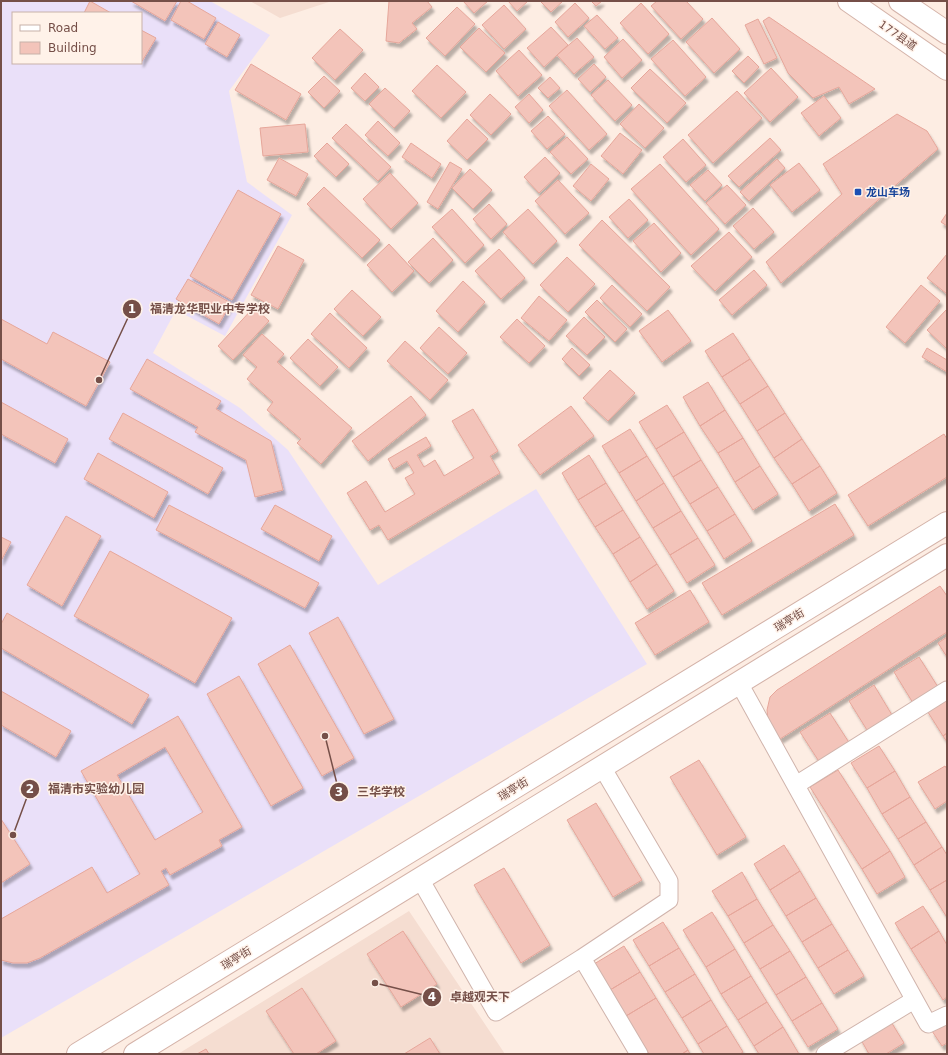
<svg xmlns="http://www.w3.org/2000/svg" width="948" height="1055" font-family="'DejaVu Sans','Noto Sans SC',sans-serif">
  <defs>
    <filter id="shadow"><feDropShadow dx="2.5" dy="4.5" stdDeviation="1" flood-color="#0004"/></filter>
  </defs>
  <rect width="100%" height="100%" fill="#fdede3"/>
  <path fill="#f5ddd1" d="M250 1H332L280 18Z
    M409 911 505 1054H178Z"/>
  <path fill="#eae0f9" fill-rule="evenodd" d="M2 1H210L270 35 229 91 247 182 292 215 225 336 176 310 153 353 240 408 288 450 378 585 536 489 647 664 1 1038V3ZM13 13H141V63H13Z"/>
  <path fill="#f3c4ba" stroke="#e6a69a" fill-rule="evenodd" filter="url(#shadow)" d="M90 1 111 13H84Z
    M131 1H177L165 21Z
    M181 1H187L216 18 204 39 171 20Z
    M389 1H427L432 7 412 23 417 29 399 43 386 41Z
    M463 1H488L474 13Z
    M508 1H528L517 11Z
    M540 1H563L551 12Z
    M591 1H602L596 6Z
    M657 1H686L703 19 681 39 651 6Z
    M575 3 589 18 568 37 555 22Z
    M641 3 669 34 648 54 620 23Z
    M504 5 526 29 504 49 482 25Z
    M457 7 475 24 445 56 426 38Z
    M597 15 618 38 605 49 584 26Z
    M769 17 875 89 849 104 839 87 813 98 788 73 763 21Z
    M712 18 740 49 714 73 686 42Z
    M758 19 777 58 764 64 745 25Z
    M218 22 240 35 227 57 205 44Z
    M551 27 568 45 544 67 527 48Z
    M479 28 505 53 486 72 460 47Z
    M340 29 363 50 335 80 312 58Z
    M141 30 156 38 141 63Z
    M577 38 594 57 574 74 557 55Z
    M623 39 642 60 622 78 604 57Z
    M673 40 706 77 685 96 651 59Z
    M519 50 542 75 518 96 496 71Z
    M748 56 759 67 744 83 732 71Z
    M251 64 301 94 286 120 235 90Z
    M594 64 606 77 590 92 578 79Z
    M437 65 466 92 441 118 412 91Z
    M771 68 798 97 770 122 744 93Z
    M650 69 686 103 667 123 631 88Z
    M365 73 379 87 365 101 351 88Z
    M324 76 340 91 324 108 308 92Z
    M550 77 560 88 548 98 538 88Z
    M608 80 632 105 615 121 591 95Z
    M385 88 410 111 394 128 369 104Z
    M567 90 607 134 589 150 549 106Z
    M737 91 762 118 713 163 688 135Z
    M490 94 511 114 491 135 470 115Z
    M529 94 543 110 529 123 515 107Z
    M824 96 841 118 819 136 801 113Z
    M639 104 664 128 645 148 620 124Z
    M897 114 927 131 938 149 781 283 766 262 842 194 823 164Z
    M548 116 565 134 547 149 531 131Z
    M467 119 488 139 467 160 447 141Z
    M378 121 400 143 388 156 365 135Z
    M305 124 308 152 263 156 260 128Z
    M346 124 391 167 378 181 332 138Z
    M620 133 642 150 623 174 601 156Z
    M567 137 588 159 571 174 550 152Z
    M770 138 781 150 739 187 728 176Z
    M683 139 706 165 686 182 663 157Z
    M327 143 349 164 336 177 314 156Z
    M411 143 441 164 432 178 402 157Z
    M545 157 560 173 539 193 524 177Z
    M279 158 308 174 296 196 267 180Z
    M777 159 785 168 749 201 740 192Z
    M450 162 462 169 438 209 427 202Z
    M799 163 820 190 792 212 770 185Z
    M591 164 609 179 591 201 573 186Z
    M660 164 719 229 691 255 631 189Z
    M470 169 492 190 473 209 452 188Z
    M708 170 722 185 705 201 690 185Z
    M390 173 418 203 391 229 363 199Z
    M558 180 589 213 565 234 535 201Z
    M727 185 746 205 725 224 706 203Z
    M324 187 380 240 362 258 307 204Z
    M238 190 281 214 232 300 190 276Z
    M629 199 648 220 628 238 609 217Z
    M489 204 507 224 491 239 473 219Z
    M753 208 774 232 754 249 733 226Z
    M452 209 484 245 465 263 432 227Z
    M528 209 557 241 533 264 503 232Z
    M947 213V226L941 222Z
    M602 220 670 287 647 311 579 245Z
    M654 223 681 253 661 272 633 241Z
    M729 232 752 257 715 291 691 266Z
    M433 238 453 260 429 283 408 262Z
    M389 244 414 271 392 292 367 265Z
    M278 246 304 260 278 309 251 295Z
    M499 249 525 278 501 299 475 271Z
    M947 254V294L927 278Z
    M567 257 595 284 568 312 540 285Z
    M754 270 767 285 732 315 719 300Z
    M188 279 231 303 219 324 176 299Z
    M463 281 485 302 458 332 436 311Z
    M612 285 642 314 630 327 600 298Z
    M921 285 940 301 905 343 886 327Z
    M352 290 381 317 363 336 334 309Z
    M539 296 567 320 549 341 521 318Z
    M597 300 627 329 615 342 585 312Z
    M254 307 269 321 233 360 218 346Z
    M947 309V349L927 330Z
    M668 310 691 341 662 362 639 331Z
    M330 313 367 348 349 368 311 334Z
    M584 317 605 337 587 355 566 336Z
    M1 319 47 344 53 332 110 362 86 406 1 359Z
    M517 319 545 346 529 363 500 337Z
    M439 327 467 353 448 374 420 348Z
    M733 333 750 359 722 377 705 351Z
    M262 334 284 354 277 362 352 428 321 464 297 443 301 439 267 410 273 402 247 379 257 367 243 355Z
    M308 339 338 367 320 386 290 358Z
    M405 341 448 380 430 400 387 361Z
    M572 348 590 365 579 376 562 359Z
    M927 348 947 360V372L922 357Z
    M147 359 221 401 216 409 271 441 283 490 255 497 246 460 195 432 198 427 130 389Z
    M750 359 768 386 740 404 722 377Z
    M610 370 635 393 608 421 583 398Z
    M708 382 725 410 700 426 683 397Z
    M768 386 785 413 757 431 740 404Z
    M411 396 426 415 368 461 352 441Z
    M1 402 68 439 55 463 1 434Z
    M667 405 684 432 656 449 639 422Z
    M571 406 594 436 540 475 518 445Z
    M473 409 498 451 490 456 500 473 388 540 379 525 370 530 347 493 366 481 385 512 415 494 405 478 414 473 407 461 394 469 388 459 426 437 431 446 417 455 424 467 435 460 444 476 474 458 452 421Z
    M725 410 743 438 718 453 700 426Z
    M123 413 223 468 208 494 109 439Z
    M785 413 802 439 774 458 757 431Z
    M630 429 647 456 619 473 602 446Z
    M684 432 701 460 673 477 656 449Z
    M944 434 947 439V477L868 526 848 495Z
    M743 438 760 466 735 482 718 453Z
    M802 439 820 466 792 484 774 458Z
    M98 453 168 492 154 518 84 479Z
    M589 455 606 483 578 500 562 473Z
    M647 456 664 483 636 501 619 473Z
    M701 460 718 487 690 504 673 477Z
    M760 466 778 494 753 510 735 482Z
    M820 466 837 493 809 511 792 484Z
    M606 483 623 510 595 527 578 500Z
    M664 483 681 511 653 528 636 501Z
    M718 487 735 514 707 531 690 504Z
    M835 504 854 535 722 615 702 583Z
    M169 505 319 583 305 608 156 530Z
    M275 505 332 536 319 561 261 529Z
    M623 510 640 537 613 554 595 527Z
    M681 511 698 538 670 555 653 528Z
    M735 514 752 541 724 559 707 531Z
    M66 516 101 536 62 606 27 585Z
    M1 537 11 542 1 561Z
    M640 537 657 564 630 582 613 554Z
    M698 538 715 565 687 583 670 555Z
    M110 551 232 618 195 683 74 616Z
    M657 564 674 591 647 609 630 582Z
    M940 586 947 596V632L780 739 768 721 767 710 770 697 777 690Z
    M690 590 709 622 655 655 635 623Z
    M7 613 149 695 132 724 1 648V624Z
    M338 617 394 719 364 734 309 633Z
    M947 637V657L938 643Z
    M290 645 354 758 322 776 258 664Z
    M919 657 938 687 913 703 894 672Z
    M239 676 303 788 271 806 207 694Z
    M874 685 892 715 867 730 849 701Z
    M1 691 71 731 56 757 1 725Z
    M947 696V733L943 736 926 709Z
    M830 713 850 744 820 763 800 732Z
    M178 716 242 827 219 840 222 846 170 875 166 868 161 871 169 885 40 958 27 963H13L1 960V919L92 867 107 893 140 874 81 771ZM165 747 203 812 155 840 117 775Z
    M947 733V742L943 736Z
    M879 746 895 771 867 788 851 763Z
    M699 760 746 837 717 855 670 777Z
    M945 766 947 769V801L935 809 918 782Z
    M838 770 890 851 862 869 810 787Z
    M895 771 910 797 882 814 867 788Z
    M910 797 926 822 898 839 882 814Z
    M596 803 642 880 613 897 567 820Z
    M1 819 30 864 1 883Z
    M926 822 942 847 914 865 898 839Z
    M784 845 800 871 770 890 754 864Z
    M942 847 947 855V880L930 890 914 865Z
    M890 851 905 877 877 894 862 869Z
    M504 868 550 945 521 963 474 885Z
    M800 871 816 898 786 916 770 890Z
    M742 872 757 899 728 916 712 891Z
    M947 880V915L946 916 930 890Z
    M816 898 832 924 802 942 786 916Z
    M757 899 773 925 744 943 728 916Z
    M923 906 939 931 911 949 895 923Z
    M712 912 735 949 706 967 683 930Z
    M663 922 679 948 649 966 633 940Z
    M832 924 848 950 818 968 802 942Z
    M773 925 790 951 760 969 744 943Z
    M403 931 437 984 401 1007 367 954Z
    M939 931 947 945V997L943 1000 911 949Z
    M624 946 640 972 610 990 594 964Z
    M679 948 695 974 665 992 649 966Z
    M735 949 751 976 721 994 706 967Z
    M848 950 864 976 834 994 818 968Z
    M790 951 806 977 776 995 760 969Z
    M640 972 656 998 626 1016 610 990Z
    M695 974 711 1000 682 1018 665 992Z
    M751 976 767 1002 738 1020 721 994Z
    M806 977 822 1003 792 1021 776 995Z
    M302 988 336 1041 316 1054H294L266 1011Z
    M656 998 688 1050 682 1054H649L626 1016Z
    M711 1000 727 1026 698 1044 682 1018Z
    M767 1002 783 1027 754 1046 738 1020Z
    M822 1003 838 1029 808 1047 792 1021Z
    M890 1020 904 1043 886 1054H869L860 1038Z
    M947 1021V1043L942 1046 932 1031Z
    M727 1026 743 1052 740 1054H704L698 1044Z
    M783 1027 799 1054H759L754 1046Z
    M430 1038 440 1054H404Z
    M206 1049 209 1054H197Z
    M688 1050 690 1054H682Z"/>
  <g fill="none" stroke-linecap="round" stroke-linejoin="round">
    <defs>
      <path id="street" d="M739 683 928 1024 947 1015
        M796 785 947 690
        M420 879 496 1012 582 958 639 1054
        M582 958 669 900V881L602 767
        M825 1054 914 1000"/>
      <path id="secondary" d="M849 1 947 69
        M900 1 947 33
        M78 1054 947 523
        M135 1054 947 555"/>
    </defs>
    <use href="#street" stroke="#d0b4ac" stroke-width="19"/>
    <use href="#secondary" stroke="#d4b3a9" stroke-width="24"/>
    <use href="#street" stroke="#fff" stroke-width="17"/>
    <use href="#secondary" stroke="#fff" stroke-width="22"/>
  </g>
  <rect fill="#1a4fb4" stroke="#fff2e9" stroke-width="1.5" x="854" y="188" width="8" height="8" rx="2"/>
  <g text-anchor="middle" stroke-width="3" stroke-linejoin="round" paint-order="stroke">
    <g font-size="11" fill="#754f48" stroke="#fff2e9">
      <text transform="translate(898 35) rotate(35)" y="4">177县道</text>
      <text transform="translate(789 620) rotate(-31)" y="4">瑞亭街</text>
      <text transform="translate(513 789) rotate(-31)" y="4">瑞亭街</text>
      <text transform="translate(236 958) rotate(-31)" y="4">瑞亭街</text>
    </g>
    <g font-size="11" font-weight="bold" fill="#164399" stroke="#fff2e9" text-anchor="start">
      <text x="866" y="196">龙山车场</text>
    </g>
  </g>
  <path fill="none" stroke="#754f48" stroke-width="1.5" d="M99 380L132 309M13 835L30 789M325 736L339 792M375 983L432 997"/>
  <g fill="#754f48" stroke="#fff2e9" stroke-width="1.5">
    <circle cx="99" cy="380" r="4"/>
    <circle cx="13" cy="835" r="4"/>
    <circle cx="325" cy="736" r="4"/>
    <circle cx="375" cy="983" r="4"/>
    <circle cx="132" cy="309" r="10"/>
    <circle cx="30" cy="789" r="10"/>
    <circle cx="339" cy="792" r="10"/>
    <circle cx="432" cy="997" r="10"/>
  </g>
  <g font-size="12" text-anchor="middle" font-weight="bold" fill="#fff">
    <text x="132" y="313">1</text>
    <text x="30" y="793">2</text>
    <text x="339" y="796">3</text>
    <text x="432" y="1001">4</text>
  </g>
  <g font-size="12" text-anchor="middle" font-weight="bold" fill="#754f48" stroke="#fff2e9" stroke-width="3" stroke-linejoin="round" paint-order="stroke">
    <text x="210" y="313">福清龙华职业中专学校</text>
    <text x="96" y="793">福清市实验幼儿园</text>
    <text x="381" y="796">三华学校</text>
    <text x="480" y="1001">卓越观天下</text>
  </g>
  <rect width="948" height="1055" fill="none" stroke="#754f48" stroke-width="4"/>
  <rect x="12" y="12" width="130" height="52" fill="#fff2e9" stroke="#c8b1a9"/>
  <rect x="20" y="25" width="20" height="6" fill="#ffffff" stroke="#c8b1a9"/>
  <text x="48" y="32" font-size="12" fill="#754f48">Road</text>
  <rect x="20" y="42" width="20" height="12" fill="#f3c4ba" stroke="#c8b1a9"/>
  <text x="48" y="52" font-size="12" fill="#754f48">Building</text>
</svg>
